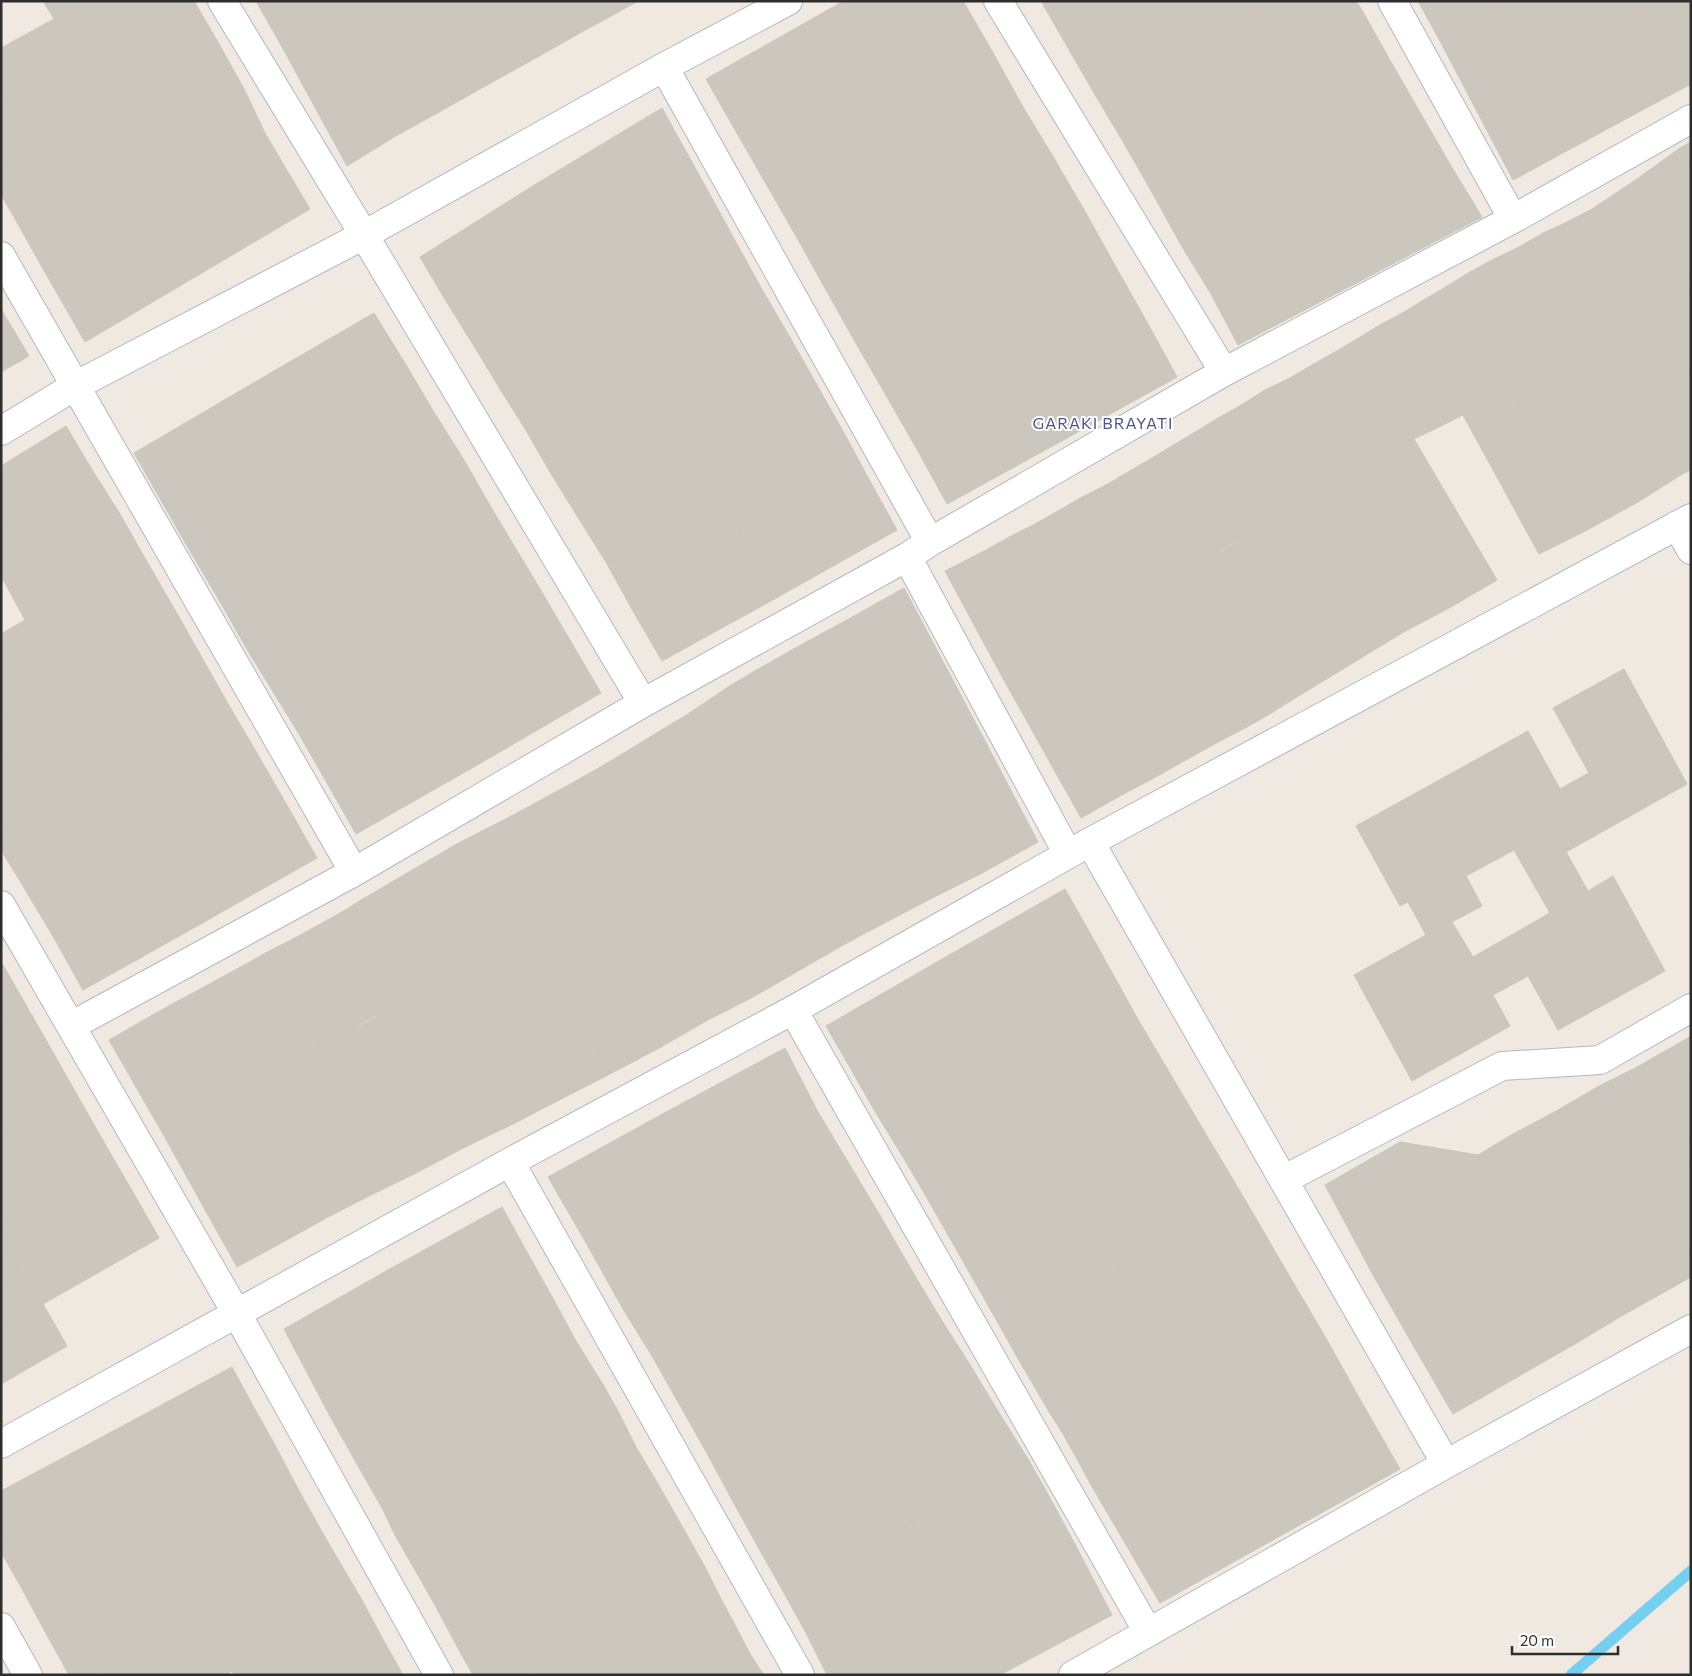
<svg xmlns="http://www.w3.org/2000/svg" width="1692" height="1676" font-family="Commissioner,sans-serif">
  <rect width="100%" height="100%" fill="#efe9e1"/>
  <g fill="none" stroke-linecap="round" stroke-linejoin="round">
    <path stroke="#75cff0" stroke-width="11" d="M1571 1675 1691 1571"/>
  </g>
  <path fill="#cbc7bf" stroke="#cbc5ba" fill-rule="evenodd" d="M43 1H84L54 19Z
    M84 1H189L78 64 54 19Z
    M189 1H194L219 44 104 108 78 64Z
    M256 1H317L329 21 281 45Z
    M317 1H363L329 21Z
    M363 1H377L439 112 394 137 329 21Z
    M377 1H441L487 85 439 112Z
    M441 1H502L534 59 487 85Z
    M502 1H560L578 34 534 59Z
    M560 1H617L622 10 578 34Z
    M617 1H638L622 10Z
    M844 1H954L846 62 819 15Z
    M954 1H963L992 51 878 117 846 62Z
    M1041 1H1148L1068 48Z
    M1148 1H1200L1216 30 1097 98 1068 48Z
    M1200 1H1267L1216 30Z
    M1267 1H1356L1363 12 1244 78 1216 30Z
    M1418 1H1512L1440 41Z
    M1512 1H1577L1594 33 1471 100 1440 41Z
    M1577 1H1651L1594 33Z
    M1651 1H1691V84L1635 114 1594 33Z
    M1363 12 1391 62 1272 128 1244 78Z
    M819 15 846 62 734 128 706 79Z
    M54 19 78 64 1 107V48Z
    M329 21 394 137 347 166 281 45Z
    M1216 30 1244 78 1125 145 1097 98Z
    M1594 33 1635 114 1513 180 1471 100Z
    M219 44 244 89 129 153 104 108Z
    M992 51 1023 107 909 173 878 117Z
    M846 62 878 117 765 182 734 128Z
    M1391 62 1421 114 1303 179 1272 128Z
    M78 64 104 108 1 166V107Z
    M1244 78 1272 128 1153 194 1125 145Z
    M244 89 266 135 156 200 129 153Z
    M1023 107 1055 160 939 226 909 173Z
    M104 108 129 153 14 217 1 195V166Z
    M662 108 688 155 563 230 536 184Z
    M1421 114 1451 166 1332 229 1303 179Z
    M878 117 909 173 796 236 765 182Z
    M1272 128 1303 179 1181 245 1153 194Z
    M266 135 310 209 200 274 156 200Z
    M1691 142V167L1680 148Z
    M1680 148 1691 167V276L1637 179Z
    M129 153 156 200 42 267 14 217Z
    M688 155 714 202 591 275 563 230Z
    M1055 160 1087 215 970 281 939 226Z
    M1451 166 1482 217 1360 281 1332 229Z
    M909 173 939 226 826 290 796 236Z
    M1303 179 1332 229 1211 294 1181 245Z
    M1637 179 1691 276V289L1652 311 1592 209Z
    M536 184 563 230 446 301 420 257Z
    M156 200 200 274 85 342 42 267Z
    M714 202 738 246 617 318 591 275Z
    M1592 209 1652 311 1629 323 1565 223Z
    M1087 215 1117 269 999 335 970 281Z
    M1565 223 1629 323 1604 337 1543 233Z
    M939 226 970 281 857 345 826 290Z
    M1332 229 1360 281 1238 345 1211 294Z
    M563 230 591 275 474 346 446 301Z
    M1543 233 1604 337 1583 348 1519 247Z
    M738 246 764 293 643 363 617 318Z
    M1519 247 1583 348 1557 362 1496 258Z
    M1496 258 1557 362 1533 377 1470 272Z
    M1117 269 1148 324 1028 389 999 335Z
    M1470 272 1533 377 1511 390 1449 285Z
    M591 275 617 318 500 389 474 346Z
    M970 281 999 335 887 397 857 345Z
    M1449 285 1511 390 1490 400 1427 298Z
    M1691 289V379L1652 311Z
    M764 293 791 339 671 408 643 363Z
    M1427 298 1490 400 1463 415 1404 312Z
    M1 309 29 356 1 372Z
    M1652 311 1691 379V470L1684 473 1604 337Z
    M1404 312 1463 415 1437 428 1378 326Z
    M374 313 403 360 291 427 262 378Z
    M617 318 643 363 527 432 500 389Z
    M1148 324 1177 377 1058 443 1028 389Z
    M1378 326 1437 428 1414 439 1357 339Z
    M999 335 1028 389 918 451 887 397Z
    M1604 337 1684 473 1638 502 1557 362Z
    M791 339 844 433 722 499 671 408Z
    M1357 339 1414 439 1392 451 1335 352Z
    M1335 352 1392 451 1369 464 1312 365Z
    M403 360 432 409 320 476 291 427Z
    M1557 362 1638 502 1587 530 1511 390Z
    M643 363 671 408 553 477 527 432Z
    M1312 365 1369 464 1345 477 1288 379Z
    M262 378 291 427 162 502 134 453Z
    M1288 379 1345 477 1322 490 1265 390Z
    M1028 389 1058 443 947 504 918 451Z
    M1265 390 1322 490 1300 503 1243 404Z
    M1511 390 1587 530 1539 554 1463 415 1490 400Z
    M1243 404 1300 503 1275 518 1220 417Z
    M671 408 722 499 607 564 553 477Z
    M432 409 464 460 348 527 320 476Z
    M1220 417 1275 518 1210 557 1152 458Z
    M66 426 94 473 1 530V466Z
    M291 427 320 476 190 551 162 502Z
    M844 433 870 481 748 547 722 499Z
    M1414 439 1497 580 1449 608 1369 464Z
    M1152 458 1210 557 1185 572 1128 472Z
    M464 460 492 509 377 576 348 527Z
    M1369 464 1449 608 1402 633 1322 490Z
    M1128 472 1185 572 1163 584 1106 485Z
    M94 473 120 514 5 583 1 577V530Z
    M320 476 348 527 219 600 190 551Z
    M870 481 897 530 778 597 748 547Z
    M1106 485 1163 584 1139 596 1082 497Z
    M1322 490 1402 633 1356 661 1275 518Z
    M1082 497 1139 596 1115 610 1058 511Z
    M722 499 748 547 633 611 607 564Z
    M492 509 543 594 422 665 377 576Z
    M1058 511 1115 610 1092 623 1035 524Z
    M120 514 142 553 25 620 5 583Z
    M1275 518 1356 661 1310 689 1229 547Z
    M1035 524 1092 623 1069 634 1011 536Z
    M348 527 377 576 248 651 219 600Z
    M1011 536 1069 634 1045 648 988 549Z
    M748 547 778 597 662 661 633 611Z
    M1229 547 1310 689 1268 715 1185 572Z
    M988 549 1045 648 1000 673 945 571Z
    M142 553 179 617 61 684 25 620Z
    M1185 572 1268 715 1247 727 1163 584Z
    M377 576 422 665 299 734 248 651Z
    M1163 584 1247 727 1220 741 1139 596Z
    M904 588 964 701 906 731 847 620Z
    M543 594 601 693 479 764 422 665Z
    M1139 596 1220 741 1175 766 1092 623Z
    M179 617 197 649 79 716 61 684Z
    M25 620 61 684 1 719V634Z
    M847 620 906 731 857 758 797 647Z
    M1092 623 1175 766 1154 778 1069 634Z
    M1069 634 1154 778 1127 792 1045 648Z
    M797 647 857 758 814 780 753 672Z
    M1045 648 1127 792 1081 818 1000 673Z
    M197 649 227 702 109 769 79 716Z
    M422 665 479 764 356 834 299 734Z
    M1624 669 1687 784 1566 852 1588 891 1613 876 1665 971 1558 1030 1528 976 1493 995 1510 1026 1412 1081 1354 975 1426 935 1408 902 1400 906 1356 826 1528 731 1560 789 1589 773 1553 708ZM1514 850 1550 913 1473 957 1452 922 1482 906 1466 876Z
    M753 672 814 780 789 793 728 687Z
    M61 684 79 716 1 760V719Z
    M728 687 789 793 766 805 706 702Z
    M964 701 1038 842 982 873 906 731Z
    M227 702 258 755 139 823 109 769Z
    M706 702 766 805 743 818 685 716Z
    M79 716 109 769 1 829V760Z
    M685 716 743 818 720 829 663 729Z
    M663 729 720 829 674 855 619 756Z
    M906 731 982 873 936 896 857 758Z
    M258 755 288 807 167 874 139 823Z
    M619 756 674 855 652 867 597 769Z
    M857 758 936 896 892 919 814 780Z
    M109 769 139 823 23 886 1 850V829Z
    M597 769 652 867 629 880 574 782Z
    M814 780 892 919 843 945 766 805Z
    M574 782 629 880 583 905 530 806Z
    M766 805 843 945 798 971 720 829Z
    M530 806 583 905 555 921 500 822Z
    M288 807 317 858 197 926 167 874Z
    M500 822 555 921 535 931 480 832Z
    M139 823 167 874 54 938 23 886Z
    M720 829 798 971 753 997 674 855Z
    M480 832 535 931 509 945 455 845Z
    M455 845 509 945 486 956 433 858Z
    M674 855 753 997 706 1021 629 880Z
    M433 858 486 956 461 969 407 873Z
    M407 873 461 969 439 981 385 886Z
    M167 874 197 926 83 990 54 938Z
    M629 880 706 1021 661 1047 583 905Z
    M385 886 439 981 416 993 363 899Z
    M1065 889 1099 949 977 1018 944 958Z
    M363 899 416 993 393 1008 342 912Z
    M583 905 661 1047 610 1074 535 931Z
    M342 912 393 1008 367 1020 315 927Z
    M315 927 367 1020 344 1034 291 940Z
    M535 931 610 1074 561 1099 486 956Z
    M291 940 344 1034 321 1046 269 951Z
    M1099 949 1136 1016 1015 1084 977 1018Z
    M269 951 321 1046 297 1058 246 964Z
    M486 956 561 1099 513 1124 439 981Z
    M944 958 965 996 848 1064 826 1026Z
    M246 964 297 1058 253 1082 202 988Z
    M3 965 26 1005 1 1020V966Z
    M439 981 513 1124 465 1147 393 1008 416 993Z
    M202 988 253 1082 231 1095 176 1002Z
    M965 996 977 1018 861 1087 848 1064Z
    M176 1002 231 1095 208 1108 156 1013Z
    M26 1005 76 1093 1 1135V1020Z
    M393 1008 465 1147 416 1173 344 1034Z
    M156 1013 208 1108 163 1134 109 1040Z
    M1136 1016 1159 1055 1038 1127 1015 1084Z
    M977 1018 989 1040 873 1108 861 1087Z
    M344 1034 416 1173 371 1195 297 1058Z
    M1691 1036V1077L1674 1046Z
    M989 1040 1018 1090 903 1157 873 1108Z
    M1674 1046 1691 1077V1137L1679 1143 1637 1067Z
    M785 1048 818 1112 702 1175 668 1111Z
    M1159 1055 1204 1131 1081 1203 1038 1127Z
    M297 1058 371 1195 328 1217 253 1082Z
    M1637 1067 1679 1143 1639 1165 1599 1086Z
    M253 1082 328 1217 283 1242 208 1108Z
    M1599 1086 1639 1165 1599 1187 1558 1110Z
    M1018 1090 1042 1133 927 1198 903 1157Z
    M76 1093 113 1158 1 1222V1135Z
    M208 1108 283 1242 237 1267 163 1134Z
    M1558 1110 1599 1187 1556 1209 1513 1134Z
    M668 1111 702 1175 585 1241 548 1177Z
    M818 1112 857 1177 743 1242 702 1175Z
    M1204 1131 1244 1198 1120 1270 1081 1203Z
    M1042 1133 1081 1203 968 1270 927 1198Z
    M1513 1134 1556 1209 1519 1231 1478 1155Z
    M1691 1137V1166L1679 1143Z
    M1400 1142 1478 1155 1504 1202 1373 1275 1325 1185Z
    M1679 1143 1691 1166V1259L1639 1165Z
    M113 1158 134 1194 18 1260 1 1229V1222Z
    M1639 1165 1691 1259V1277L1659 1295 1599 1187Z
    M702 1175 743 1242 623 1309 585 1241Z
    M857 1177 885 1224 772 1287 743 1242Z
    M1599 1187 1659 1295 1618 1318 1556 1209Z
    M134 1194 159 1238 43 1304 18 1260Z
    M1244 1198 1273 1248 1146 1322 1120 1270Z
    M1504 1202 1542 1272 1413 1345 1373 1275Z
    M1081 1203 1120 1270 1006 1337 968 1270Z
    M502 1207 523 1245 409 1309 388 1270Z
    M1556 1209 1618 1318 1580 1341 1519 1231Z
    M885 1224 915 1276 801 1340 772 1287Z
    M1 1229 11 1246 1 1252Z
    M743 1242 772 1287 652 1356 623 1309Z
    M523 1245 551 1295 438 1359 409 1309Z
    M11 1246 27 1274 1 1289V1252Z
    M1273 1248 1300 1294 1173 1367 1146 1322Z
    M388 1270 438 1359 331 1418 284 1329Z
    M1120 1270 1134 1298 1021 1364 1006 1337Z
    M1542 1272 1580 1341 1453 1414 1413 1345Z
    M27 1274 43 1304 1 1327V1289Z
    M915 1276 944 1324 829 1387 801 1340Z
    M772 1287 801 1340 682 1409 652 1356Z
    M1300 1294 1327 1340 1198 1412 1173 1367Z
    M551 1295 576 1341 464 1406 438 1359Z
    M1134 1298 1146 1322 1034 1386 1021 1364Z
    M43 1304 67 1346 1 1384V1327Z
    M1146 1322 1161 1346 1048 1410 1034 1386Z
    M944 1324 969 1363 857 1430 829 1387Z
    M801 1340 829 1387 709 1457 682 1409Z
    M1327 1340 1357 1394 1228 1467 1198 1412Z
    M576 1341 604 1386 488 1451 464 1406Z
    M1161 1346 1175 1372 1063 1434 1048 1410Z
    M438 1359 464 1406 357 1464 331 1418Z
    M969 1363 998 1411 883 1479 857 1430Z
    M232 1367 252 1404 122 1475 104 1436Z
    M1175 1372 1189 1397 1077 1459 1063 1434Z
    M604 1386 619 1413 502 1477 488 1451Z
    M829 1387 857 1430 731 1498 709 1457Z
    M1357 1394 1400 1469 1271 1541 1228 1467Z
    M1189 1397 1202 1421 1091 1485 1077 1459Z
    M252 1404 275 1445 145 1516 122 1475Z
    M464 1406 488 1451 382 1508 357 1464Z
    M998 1411 1028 1459 912 1523 883 1479Z
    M619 1413 636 1447 521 1510 502 1477Z
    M1202 1421 1216 1444 1105 1509 1091 1485Z
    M857 1430 883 1479 758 1547 731 1498Z
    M104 1436 122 1475 1 1540V1491Z
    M1216 1444 1228 1467 1118 1531 1105 1509Z
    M275 1445 288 1470 159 1541 145 1516Z
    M636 1447 658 1484 541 1546 521 1510Z
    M488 1451 502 1477 395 1535 382 1508Z
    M1028 1459 1050 1498 933 1561 912 1523Z
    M1228 1467 1271 1541 1160 1603 1118 1531Z
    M288 1470 303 1498 173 1568 159 1541Z
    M122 1475 145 1516 21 1587 1 1552V1540Z
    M502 1477 521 1510 415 1570 395 1535Z
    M883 1479 912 1523 784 1593 758 1547Z
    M658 1484 683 1528 568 1594 541 1546Z
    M303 1498 329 1544 200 1614 173 1568Z
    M1050 1498 1077 1548 959 1609 933 1561Z
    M521 1510 541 1546 435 1605 415 1570Z
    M145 1516 159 1541 35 1613 21 1587Z
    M912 1523 933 1561 805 1631 784 1593Z
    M683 1528 705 1567 589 1632 568 1594Z
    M159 1541 173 1568 48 1637 35 1613Z
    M329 1544 362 1600 232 1671 200 1614Z
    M541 1546 568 1594 460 1652 435 1605Z
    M1077 1548 1112 1615 1000 1675H995L959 1609Z
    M933 1561 959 1609 838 1675H827L805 1631Z
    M705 1567 720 1597 603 1660 589 1632Z
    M173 1568 200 1614 92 1675H69L48 1637Z
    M568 1594 589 1632 524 1675H473L460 1652Z
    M720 1597 734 1623 639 1675H612L603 1660Z
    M362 1600 380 1634 305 1675H234L232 1671Z
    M959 1609 995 1675H838Z
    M200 1614 232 1671 225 1675H92Z
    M734 1623 750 1654 711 1675H639Z
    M589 1632 612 1675H524Z
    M380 1634 403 1675H305Z
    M750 1654 764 1675H711Z"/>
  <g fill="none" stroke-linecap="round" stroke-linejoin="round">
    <defs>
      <path id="minor" d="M222 1 364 235 643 703
        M998 1 1224 372
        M1392 1 1513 219
        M664 67 930 542
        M1 256 354 872
        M1677 525 1691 550
        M907 557 1068 854
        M1090 842 1446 1464
        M1 905 237 1314 439 1675
        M793 1010 1148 1632
        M71 1026 354 872 643 703 907 557 930 542 1224 372 1513 219 1691 119
        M510 1162 800 1675
        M1283 1180 1502 1066 1600 1060 1691 1008
        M1 1444 510 1162 793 1010 1090 842 1691 518
        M1073 1675 1446 1464 1691 1329"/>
      <path id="tertiary" d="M1 431 75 386 364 235 664 67 788 1
        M1 1627 28 1675"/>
    </defs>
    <use href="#minor" stroke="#b4b7c1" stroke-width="30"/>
    <use href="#tertiary" stroke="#b4b7c1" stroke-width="30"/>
    <use href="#minor" stroke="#fff" stroke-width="28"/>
    <use href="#tertiary" stroke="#fff" stroke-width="28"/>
  </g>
  <g text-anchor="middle" stroke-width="4" stroke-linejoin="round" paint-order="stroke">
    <g font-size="16" letter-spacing="1" fill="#4d5680" stroke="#fff">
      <text x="1103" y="429">GARAKI BRAYATI</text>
    </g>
  </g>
  <rect width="1692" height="1676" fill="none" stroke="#2e2e2e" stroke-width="5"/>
  <path d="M1512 1646v8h106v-8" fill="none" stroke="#2e2e2e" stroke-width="2.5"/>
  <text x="1520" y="1646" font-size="15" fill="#2e2e2e" stroke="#ffffff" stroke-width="4" paint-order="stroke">20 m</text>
</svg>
